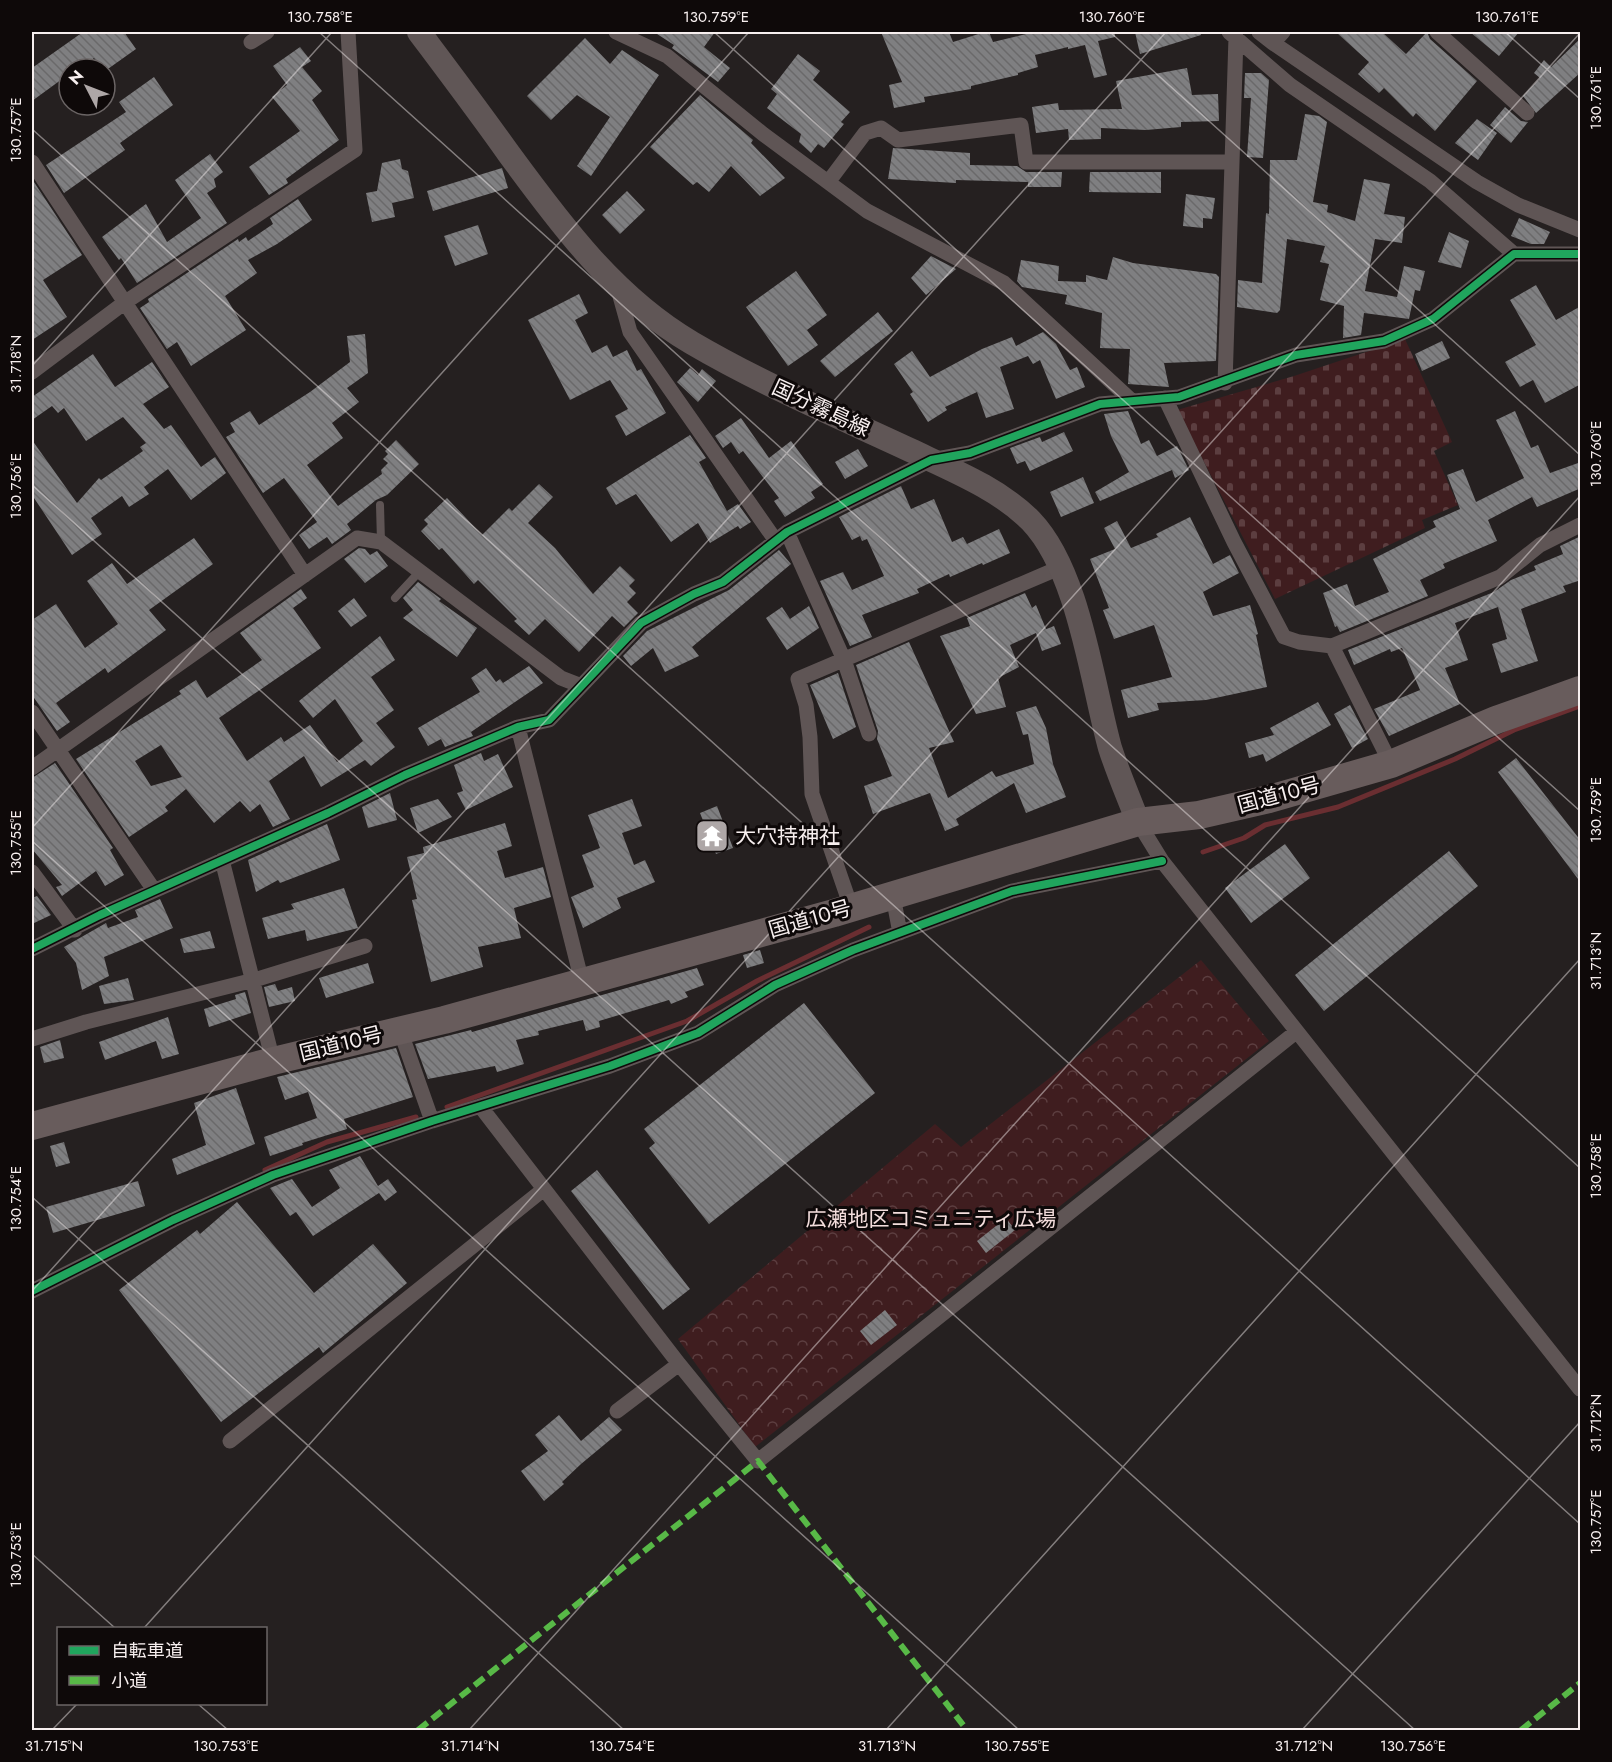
<svg xmlns="http://www.w3.org/2000/svg" width="1612" height="1762" font-family="Jost,'Noto Sans JP',sans-serif">
  <defs>
    <pattern id="cemetery-stones" width="16" height="16" patternUnits="userSpaceOnUse" patternTransform="scale(1.5)"><rect width="16" height="16" fill="#3f1d1f"/><path d="M2 7V4a2 2 0 0 1 4 0v3zM10 15v-3a2 2 0 0 1 4 0v3z" fill="#5c3e40"/></pattern>
    <pattern id="park-crowns" width="20" height="18" patternUnits="userSpaceOnUse" patternTransform="scale(1.5)"><rect width="20" height="18" fill="#3f1d1f"/><path d="M2 6a3 3 0 1 1 6 0M12 15a3 3 0 1 1 6 0" fill="none" stroke="#5c3e40"/></pattern>
    <pattern id="building-back-hatch" width="6" height="6" patternUnits="userSpaceOnUse" patternTransform="scale(1.5)"><rect width="6" height="6" fill="#7f7f81"/><path d="M-1 5l2 2M0 0l6 6M5-1l2 2" fill="none" stroke="#6a696a"/></pattern>
  </defs>
  <rect width="100%" height="100%" fill="#252020"/>
  <path fill="url(#cemetery-stones)" d="M1405 339 1452 442 1434 451 1458 505 1422 520 1425 528 1275 599 1177 410 1294 376Z"/>
  <path fill="url(#park-crowns)" d="M1201 960 1269 1041 755 1447 678 1339 935 1124 961 1147Z"/>
  <g fill="none" stroke-linecap="round" stroke-linejoin="round">
    <path stroke="#6a2e31" stroke-width="5" d="M1203 852 1244 838 1265 825 1338 807 1455 759 1514 730 1580 706
      M447 1107 687 1021 757 981 869 927
      M265 1170 327 1142 416 1117"/>
  </g>
  <path fill="url(#building-back-hatch)" fill-rule="evenodd" d="M83 32H124L136 49 105 71 94 58 81 68 69 69V74L32 101V68Z
    M654 32H715L704 47 730 68 718 82 672 48 674 45Z
    M881 32H949L953 42 985 32H989L993 42 1034 32H1115V37L1098 41 1107 75 1094 78 1085 45 1068 49V47L1035 55 1038 67 1018 73V75L971 86V89L924 97 925 102 894 108 889 85 902 82Z
    M1135 32H1200L1201 35 1140 54Z
    M1336 32H1382L1406 54 1427 32 1430 39 1477 81 1435 131 1416 113 1413 117 1384 88 1379 93 1358 74 1369 62Z
    M1470 32H1519L1499 56Z
    M585 38 610 64 622 50 659 75 591 176 577 166 610 117 577 95 551 120 527 96Z
    M1581 38V72L1536 113 1523 96 1540 78 1534 73 1544 60 1551 67Z
    M300 47 311 61 302 67 322 91 312 100 339 140 286 179 288 183 269 195 249 167 300 131 272 97 287 85 273 66Z
    M798 54 820 71 813 80 850 112 841 122 844 124 824 148 818 144 811 153 799 142 801 134 767 108 777 94 771 89Z
    M1187 68 1192 95 1218 94 1219 121 1181 122V127L1146 130 1101 128V139L1069 140 1068 129 1036 133 1032 107 1058 103 1059 110 1122 109 1116 81Z
    M1245 73H1261L1269 80 1263 158 1247 157 1251 98H1244Z
    M154 77 173 105 120 143 125 150 64 193 46 165 126 112 119 102Z
    M700 95 753 140 751 143 785 178 760 196 731 166 709 192 697 182 693 185 650 147Z
    M1505 107 1521 121 1528 122 1511 143 1490 125Z
    M1305 114 1319 116 1327 122 1313 202 1328 205 1327 212 1355 221 1364 179 1390 184 1384 214 1405 217 1402 243 1375 239 1365 291 1397 297 1404 266 1425 271 1420 291 1415 290 1409 319 1364 313 1361 335 1343 338 1344 306 1320 300 1329 264 1320 262 1325 246 1287 239 1280 310 1277 313 1237 307 1238 280 1262 283 1266 213 1269 214 1270 160H1297Z
    M1477 119 1497 133 1478 160 1455 143Z
    M893 148 970 153V165L1017 166 1026 172H1062L1061 187H1028V182L956 180V183L888 179Z
    M210 154 223 172 214 179 216 187 207 193 227 223 137 283 121 258 119 260 102 237 146 204 167 242 201 218 175 180Z
    M400 159 402 169 408 171 414 198 392 203 395 217 372 222 366 193 377 191 382 163Z
    M502 168 508 188 433 211 427 191Z
    M1090 172H1161V193L1089 192Z
    M32 179 82 255 43 280 67 317 32 340Z
    M627 191 645 210 620 234 602 215Z
    M1186 194 1215 198 1212 219 1203 218V228L1183 226Z
    M298 199 312 220 277 244 248 260 257 273 225 296 246 330 191 366 177 342 167 349 140 308 149 302 148 299 238 239 239 242 246 237 248 241 273 224 270 218Z
    M1519 218 1550 232 1544 244H1531L1511 236Z
    M478 225 488 254 455 266 444 236Z
    M1449 232 1469 241 1461 268 1438 262Z
    M931 256 956 269 926 295 911 278Z
    M1113 257 1133 263 1216 274 1219 277 1216 361 1164 363 1169 387 1128 384 1130 349 1100 348 1102 313 1065 304 1067 295 1022 287 1017 281 1021 260 1059 266 1058 281 1086 282V275L1107 280Z
    M796 271 827 315 807 330 818 345 788 366 746 307Z
    M1536 285 1556 320 1581 306V384L1545 403 1533 380 1520 387 1505 362 1536 345 1510 300Z
    M579 294 588 313 575 320 592 353 607 345 613 357 627 350 637 371 641 369 666 413 626 436 615 416 628 409 610 380 570 400 528 320Z
    M878 312 893 331 835 377 820 361Z
    M1043 332 1056 344 1070 370 1077 367 1085 387 1056 399 1040 360 1033 364 1028 356 1000 367 1014 409 986 418 977 392 945 407 947 410 928 422 910 394 913 392 894 364 912 351 930 377 982 349 1012 337 1016 346Z
    M365 334 368 373 347 388 359 402 332 423 343 438 307 465 338 506 382 474 381 470 388 463 383 459 388 454 385 451 396 440 419 464 387 495 376 500 347 524 351 530 332 544 327 537 309 549 299 535 317 522 284 478 263 493 226 437 235 432 230 423 250 411 259 425 310 392 350 362 347 336Z
    M1442 341 1450 358 1422 371 1415 354Z
    M93 354 115 387 152 362 169 387 143 404 164 429 171 425 201 467 215 457 226 473 191 500 168 469 144 487 149 494 129 507 122 496 91 518 102 534 72 555 32 495V440L77 503 99 478 101 480 143 451 140 447 146 443 123 417 86 441 64 408 58 413 52 406 32 420V397Z
    M690 368 698 375 702 369 716 381 698 402 677 382Z
    M1128 411 1141 444 1149 440 1157 456 1177 446 1189 470 1175 478 1172 470 1100 501 1095 492 1129 472 1111 436 1104 414Z
    M1515 411 1531 448 1538 445 1550 473 1581 462V488L1537 507 1532 497 1488 520 1497 541 1443 564 1445 568 1420 580 1428 596 1340 632 1337 626 1335 627 1323 593 1347 584 1355 606 1389 592 1373 559 1436 527 1433 521 1460 509 1447 475 1463 469 1476 502 1524 478 1496 420Z
    M741 418 769 458 791 441 823 484 811 492 815 498 785 517 774 501 779 498 743 451 739 454 731 442 723 448 715 436Z
    M1064 432 1073 451 1030 471 1025 461 1017 464 1010 448 1040 437 1042 442Z
    M690 435 706 458 699 462 727 511 738 504 751 522 740 529 738 526 710 543 698 523 671 542 636 494 616 505 606 488Z
    M858 449 868 466 845 479 835 462Z
    M1083 477 1094 503 1061 517 1050 492Z
    M539 484 553 497 528 523 555 548 593 594 620 566 635 580 629 586 636 593 627 602 638 613 624 627 612 616 579 652 545 619 529 635 514 621 517 619 478 580 474 584 442 548 439 550 421 531 428 524 424 520 447 498 482 535 509 508 512 511Z
    M901 486 911 509 934 499 952 542 963 537 967 544 999 529 1010 553 983 565 982 563 950 577 949 574 917 589 919 593 862 615 872 637 850 646 820 581 843 572 852 590 884 576 867 539 862 541 860 536 852 540 839 517Z
    M1190 517 1213 564 1230 555 1239 573 1203 592 1213 616 1250 605 1258 634 1256 635 1267 687 1206 700 1157 703 1159 710 1128 718 1121 690 1172 677 1154 625 1114 639 1103 610 1109 608 1090 559 1115 549 1104 528 1117 521 1131 548 1158 537 1156 534Z
    M1581 536V580L1563 586 1566 592 1521 609 1538 661 1501 673 1492 644 1507 639 1498 607 1455 623 1468 660 1445 668 1460 704 1389 736 1374 709 1420 690 1402 648 1391 652 1390 649 1354 665 1348 650 1494 592 1511 580 1536 570 1534 566 1563 554 1560 546Z
    M194 538 213 564 149 610 166 630 108 673 105 668 56 703 70 722 57 731 32 695V620L56 604 85 648 118 624 87 581 112 563 127 584Z
    M359 548 365 549 370 555 377 551 388 566 365 583 344 559Z
    M779 550 791 564 692 647 699 656 665 672 653 648 631 666 623 656 647 631 729 590Z
    M418 582 441 599 439 601 477 628 457 657 403 618 413 610 403 598Z
    M301 589 307 598 293 608 321 648 219 718 247 761 281 737 284 742 310 725 337 762 363 741 335 699 313 718 299 701 380 636 395 660 371 677 394 710 376 723 395 747 371 766 365 760 321 787 304 756 269 781 290 819 273 827 260 804 250 812 240 801 214 823 186 789 165 807 168 811 129 837 76 759 181 694 179 691 196 680 207 698 262 660 240 633ZM161 745 182 777 151 786 135 761Z
    M1025 593 1032 608 1036 605 1046 629 1039 632 1054 626 1061 644 1042 651 1036 633 1010 645 1019 667 998 678 1006 707 976 714 940 636 970 626 967 618Z
    M354 598 367 616 351 627 338 611Z
    M809 606 819 628 787 650 766 618 782 607 790 619Z
    M909 642 954 742 929 748 948 798 992 771 996 777 1034 764 1028 734 1023 735 1016 712 1036 706 1046 728 1053 764 1066 797 1026 813 1014 783 956 819 959 825 945 831 930 793 873 814 864 786 892 776 877 739 878 731 856 665Z
    M529 666 543 683 471 732 473 736 445 747 441 739 428 746 418 728 480 692 471 678 486 668 496 682 500 679 503 683Z
    M838 673 856 727 833 739 810 685Z
    M1318 702 1331 725 1266 762 1263 754 1249 758 1245 743 1274 735 1270 728Z
    M1350 705 1368 739 1352 748 1334 714Z
    M481 753 484 761 498 754 513 787 466 810 457 793 463 791 454 765Z
    M1516 758 1581 841V883L1498 772Z
    M55 763 113 848 110 850 124 875 105 886 96 871 62 896 56 887 62 885 32 849V778Z
    M390 793 397 820 368 828 362 807Z
    M438 799 452 817 418 833 410 808Z
    M632 799 642 826 622 833 634 865 645 860 655 882 617 898 621 908 583 928 571 897 594 887 582 855 600 848 588 815Z
    M717 806 733 848 716 854 700 813Z
    M505 823 512 846 497 851 505 878 543 867 551 897 514 908 521 938 478 947 483 967 431 982 412 900 417 899 407 857 424 853 423 847Z
    M327 824 340 860 280 883 278 880 256 892 248 860Z
    M1285 844 1310 878 1251 923 1225 888Z
    M1449 851 1478 886 1324 1011 1295 975Z
    M344 888 358 928 307 941 305 930 268 939 262 918 294 909 291 904Z
    M37 896 51 915 32 924V898Z
    M160 899 173 928 104 957 109 976 82 990 76 963 64 947 106 923 108 928 138 917 135 910Z
    M210 931 215 948 184 953 180 939Z
    M760 950 764 963 747 968 743 955Z
    M368 963 374 983 326 998 319 978Z
    M697 968 704 985 685 992 688 997 671 1004 669 1000 599 1021 600 1027 586 1031 583 1020 538 1031 539 1035 516 1040 524 1064 497 1072 495 1066 428 1079 415 1044 471 1030 472 1032Z
    M128 978 134 1000 104 1004 99 986Z
    M275 984 278 991 292 987 295 1001 269 1007 264 987Z
    M245 992 251 1013 209 1027 204 1009 236 999 235 995Z
    M804 1003 875 1093 709 1224 649 1148 655 1143 644 1129Z
    M168 1017 179 1054 162 1059 156 1041 105 1060 99 1042Z
    M60 1040 64 1058 44 1063 40 1047Z
    M396 1048 413 1097 344 1119 347 1129 302 1143 303 1145 270 1156 264 1137 317 1118 308 1092 285 1100 277 1077Z
    M236 1088 255 1144 177 1175 172 1159 206 1145 194 1103Z
    M64 1142 70 1163 56 1167 50 1146Z
    M360 1156 378 1186 388 1179 397 1192 385 1201 379 1193 313 1236 296 1212 290 1216 270 1188 292 1179 312 1207 340 1188 329 1170Z
    M597 1170 690 1289 663 1310 571 1191Z
    M138 1181 145 1206 53 1233 46 1207Z
    M237 1202 314 1293 373 1244 407 1283 323 1353 319 1347 221 1422 119 1290 197 1230 200 1234Z
    M1006 1218 1015 1230 986 1253 977 1241Z
    M885 1310 897 1325 871 1345 860 1331Z
    M559 1415 581 1441 609 1417 622 1430 581 1464 562 1482 564 1484 544 1501 521 1471 548 1451 535 1435Z"/>
  <g fill="none" stroke-linecap="round" stroke-linejoin="round">
    <path stroke="#5f5555" stroke-width="8" d="M380 505 381 542
      M395 598 420 571"/>
    <path stroke="#5f5555" stroke-width="15" d="M616 32 667 56 763 134 867 211 1004 283 1132 401
      M1229 32 1290 85 1430 181 1514 254
      M1259 32 1273 43 1283 32
      M1437 32 1527 113
      M251 42 267 32
      M1273 43 1477 182 1518 205 1580 230
      M32 162 305 575
      M829 181 865 133 881 128 898 140 1021 125 1026 162H1232
      M618 289 630 332 776 541
      M32 372 124 303 355 150 348 32
      M1225 383 1236 37
      M1165 398 1234 542 1284 637 1299 642 1332 646
      M787 532 844 660 869 734
      M32 712 154 890
      M518 727 582 982
      M1391 764 1332 646 1500 577 1540 545 1580 525
      M32 768 357 538 381 542 561 678 579 685
      M1138 822 1162 861 1580 1389
      M222 860 273 1061
      M32 872 75 930
      M893 896 900 933
      M851 907 812 794 810 737 806 705 798 679 1059 568
      M32 949 100 915 328 813 405 775 518 727 549 720 641 623 694 594 723 582 787 532 931 460 970 453 1100 404 1179 397 1296 355 1384 341 1433 319 1514 254H1580
      M400 1030 432 1121
      M32 1039 86 1022 254 980 365 946
      M480 1106 679 1364 758 1461 1296 1032
      M32 1291 173 1220 273 1175 432 1121 610 1066 698 1033 775 985 853 950 1012 891 1162 861
      M617 1411 679 1364
      M230 1441 544 1189"/>
    <path stroke="#605656" stroke-width="24" d="M419 32C449 72 480 113 509 154 561 225 615 298 692 343 762 384 837 416 910 450 950 469 1000 489 1031 521 1079 571 1092 683 1110 748 1118 773 1129 798 1138 822"/>
    <path stroke="#685c5c" stroke-width="28" d="M32 1126 273 1061 444 1020 834 913 1138 822 1199 815 1269 799 1391 764 1496 720 1580 690"/>
    <path stroke="#58b947" stroke-width="6" stroke-dasharray="12 6" stroke-linecap="butt" d="M418 1730 758 1461 967 1730
      M1521 1730 1580 1683"/>
    <defs>
      <path id="cycleway" d="M32 949 100 915 328 813 405 775 518 727 549 720 641 623 694 594 723 582 787 532 931 460 970 453 1100 404 1179 397 1296 355 1384 341 1433 319 1514 254H1580
        M32 1291 173 1220 273 1175 432 1121 610 1066 698 1033 775 985 853 950 1012 891 1162 861"/>
    </defs>
    <use href="#cycleway" stroke="#0e0909" stroke-width="11"/>
    <use href="#cycleway" stroke="#20a55d" stroke-width="8"/>
  </g>
  <path fill="none" stroke="#f7efef" stroke-width="1.5" stroke-opacity="0.45" d="M319 32 1580 1168M714 32 1580 811M1110 32 1580 455M1505 32 1580 99M32 129 1580 1524M32 366 332 32M32 485 1415 1730M32 828 749 32M32 841 1019 1730M32 1197 624 1730M32 1291 1166 32M32 1554 115 1628M144 1628 1580 33M198 1704 228 1730M52 1730 77 1704M469 1730 1580 496M886 1730 1580 959M1302 1730 1580 1422"/>
  <defs>
    <symbol id="temple-square" viewBox="-11 -11 22 22"><rect x="-9" y="-9" width="18" height="18" rx="4" fill="#aea7a7" stroke="#0e0909"/><path d="M0-6L5-2H3V0L6.5 2.5H4V6H1.5V3h-3V6H-4V2.5H-6.5L-3 0V-2H-5Z" fill="#fff"/></symbol>
  </defs>
  <g fill-rule="evenodd">
    <use href="#temple-square" x="693" y="817" width="38" height="38"/>
  </g>
  <g text-anchor="middle" stroke-width="6" stroke-linejoin="round" paint-order="stroke">
    <g font-size="21" fill="#f7efef" stroke="#0e0909">
      <text transform="translate(821 408) rotate(25)" y="7">国分霧島線</text>
      <text transform="translate(1279 795) rotate(-15)" y="7">国道10号</text>
      <text transform="translate(810 919) rotate(-16)" y="7">国道10号</text>
      <text transform="translate(341 1044) rotate(-14)" y="7">国道10号</text>
    </g>
    <g font-size="21" fill="#f7efef" stroke="#0e0909" text-anchor="start">
      <text x="735" y="843">大穴持神社</text>
    </g>
    <g font-size="21" fill="#f3dddc" stroke="#0e0909">
      <text x="931" y="1226">広瀬地区コミュニティ広場</text>
    </g>
  </g>
  <rect width="1612" height="1762" fill="none" stroke="#0e0909" stroke-width="66"/>
  <rect x="57" y="1627" width="210" height="78" fill="#0e0909" stroke="#6b6565" stroke-width="1.5"/>
  <rect x="69" y="1646" width="30" height="9" fill="#20a55d" stroke="#6b6565" stroke-width="1.5"/>
  <text x="111" y="1657" font-size="18" fill="#f7efef">自転車道</text>
  <rect x="69" y="1676" width="30" height="9" fill="#58b947" stroke="#6b6565" stroke-width="1.5"/>
  <text x="111" y="1687" font-size="18" fill="#f7efef">小道</text>
  <g transform="translate(87 87) rotate(312)"><circle r="28" fill="#0e0909" stroke="#6b6565" stroke-width="1.5"/>
  <path d="M0-4.5L10 22L0 15L-10 22Z" fill="#aea7a7"/>
  <text y="-9" font-size="16" font-weight="bold" text-anchor="middle" fill="#f7efef">N</text>
  </g>
  <rect x="33" y="33" width="1546" height="1696" fill="none" stroke="#f7efef" stroke-width="2"/>
  <g font-size="15" text-anchor="middle" fill="#f7efef">
    <text x="320" y="22">130.758°E</text>
    <text x="716" y="22">130.759°E</text>
    <text x="1112" y="22">130.760°E</text>
    <text x="1507" y="22">130.761°E</text>
    <text transform="translate(1596 98) rotate(-90)" y="5">130.761°E</text>
    <text transform="translate(16 130) rotate(-90)" y="5">130.757°E</text>
    <text transform="translate(16 364) rotate(-90)" y="5">31.718°N</text>
    <text transform="translate(1596 454) rotate(-90)" y="5">130.760°E</text>
    <text transform="translate(16 486) rotate(-90)" y="5">130.756°E</text>
    <text transform="translate(1596 810) rotate(-90)" y="5">130.759°E</text>
    <text transform="translate(16 843) rotate(-90)" y="5">130.755°E</text>
    <text transform="translate(1596 961) rotate(-90)" y="5">31.713°N</text>
    <text transform="translate(1596 1166) rotate(-90)" y="5">130.758°E</text>
    <text transform="translate(16 1199) rotate(-90)" y="5">130.754°E</text>
    <text transform="translate(1596 1423) rotate(-90)" y="5">31.712°N</text>
    <text transform="translate(1596 1522) rotate(-90)" y="5">130.757°E</text>
    <text transform="translate(16 1555) rotate(-90)" y="5">130.753°E</text>
    <text x="54" y="1751">31.715°N</text>
    <text x="226" y="1751">130.753°E</text>
    <text x="470" y="1751">31.714°N</text>
    <text x="622" y="1751">130.754°E</text>
    <text x="887" y="1751">31.713°N</text>
    <text x="1017" y="1751">130.755°E</text>
    <text x="1304" y="1751">31.712°N</text>
    <text x="1413" y="1751">130.756°E</text>
  </g>
</svg>
